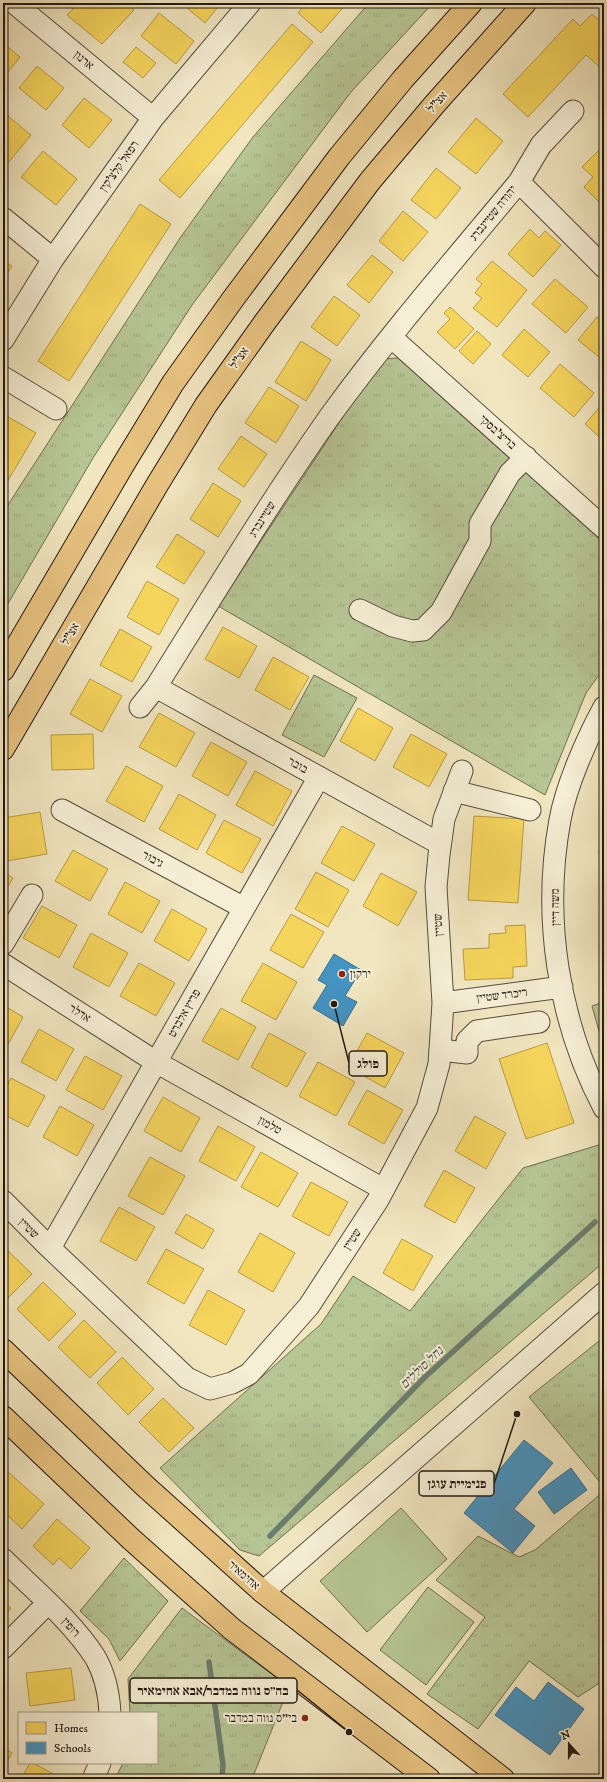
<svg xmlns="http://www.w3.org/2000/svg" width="607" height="1782" font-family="'IM FELL DW Pica','Frank Ruhl Libre',serif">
  <defs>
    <pattern id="grass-tufts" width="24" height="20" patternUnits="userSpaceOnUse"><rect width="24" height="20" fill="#b7c695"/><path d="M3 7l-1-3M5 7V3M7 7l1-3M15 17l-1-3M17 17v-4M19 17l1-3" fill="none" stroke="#9da980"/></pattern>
  </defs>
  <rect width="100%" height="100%" fill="#f1e6c0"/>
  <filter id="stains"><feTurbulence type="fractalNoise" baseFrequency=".005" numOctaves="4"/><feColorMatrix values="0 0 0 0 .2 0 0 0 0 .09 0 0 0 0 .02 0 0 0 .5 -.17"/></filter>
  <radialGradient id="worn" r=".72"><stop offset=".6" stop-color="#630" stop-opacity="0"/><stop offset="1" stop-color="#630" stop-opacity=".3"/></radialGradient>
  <path fill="url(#grass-tufts)" stroke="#6d6f54" d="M369 3H433L351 92 192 305 93 458 3 612V513L13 497 180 238 253 137Z
    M398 358 604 543V668L586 693 545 795 218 606 381 359Z
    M314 675 357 698 324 757 282 735Z
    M604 1002V1049L592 1006Z
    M602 1144 604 1147V1262L259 1556 240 1550 160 1468 321 1324 353 1276 410 1311 523 1168Z
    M604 1337V1487L529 1397Z
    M604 1491V1680L578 1697 529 1661 478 1729 427 1694 485 1617 436 1580 478 1536 519 1557 535 1550Z
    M124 1558 168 1601 120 1661 109 1639 80 1611Z
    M182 1608 289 1687 252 1779H115L123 1763H157V1713H130L128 1679Z"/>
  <path fill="#b7c695" stroke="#6d6f54" d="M401 1508 447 1559 367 1632 320 1581Z
    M428 1587 474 1622 426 1685 380 1650Z"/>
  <path fill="#f6d55c" stroke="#b79c46" d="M79 3H127L134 10 102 44 67 15Z
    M181 3H221L205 23Z
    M306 3H347L321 33 298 13Z
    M159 13 194 41 176 64 141 36Z
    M592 14 604 25V71L586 55 528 117 503 94 573 19 580 26Z
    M292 24 313 42 180 198 159 180Z
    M3 43 20 57 3 78Z
    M136 47 156 63 143 78 123 62Z
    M37 66 64 88 46 110 19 88Z
    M84 98 112 120 89 148 62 125Z
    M3 112 31 135 8 163 3 159Z
    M476 118 503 141 476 174 448 152Z
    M604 145V207L584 187 593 177 582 167Z
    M43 151 77 179 56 205 21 177Z
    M436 168 461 188 436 219 411 200Z
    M140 204 171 224 69 381 38 361Z
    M403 211 428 232 403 261 379 241Z
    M530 229 539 238 545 231 561 245 533 277 508 254Z
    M372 255 393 272 369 303 347 285Z
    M3 261 12 266 3 280Z
    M492 261 527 290 497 327 473 308 482 298 475 293 482 284 476 279Z
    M555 279 588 307 566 333 532 304Z
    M334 296 360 315 337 346 311 327Z
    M450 307 474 329 455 349 437 332 450 319 444 313Z
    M597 317 604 323V361L578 340Z
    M524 329 550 352 528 377 502 355Z
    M477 331 491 344 473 364 459 351Z
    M301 341 331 360 306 401 275 382Z
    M560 364 594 393 574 417 540 388Z
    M269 387 299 406 276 443 245 423Z
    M604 402V441L585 424Z
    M5 415 36 433 3 489V418Z
    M241 436 267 454 244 487 218 469Z
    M213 483 241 501 218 537 190 519Z
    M177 534 205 552 184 584 156 567Z
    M147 581 179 599 159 635 127 617Z
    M223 627 257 646 239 678 205 659Z
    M120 629 152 647 132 682 100 665Z
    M273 657 309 677 290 710 255 690Z
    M90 679 122 696 102 732 70 714Z
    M358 708 393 728 375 761 340 741Z
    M159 713 195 733 176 767 139 747Z
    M93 734 94 769 52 770 51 735Z
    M411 734 447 754 429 787 393 767Z
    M211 742 247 762 228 796 192 776Z
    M126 766 163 786 144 822 106 801Z
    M255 771 292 791 273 826 236 805Z
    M179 794 216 815 197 850 159 829Z
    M40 812 47 854 7 861 3 836V818Z
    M474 816 524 819 518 903 468 900Z
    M224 820 261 839 242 873 206 853Z
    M342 826 375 844 354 881 321 863Z
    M604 849V925L599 850Z
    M73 850 108 869 90 901 55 881Z
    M3 872 13 878 3 895Z
    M316 872 349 890 328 927 295 909Z
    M381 873 417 892 398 926 363 906Z
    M125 882 160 901 142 933 108 914Z
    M42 906 77 925 59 958 23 938Z
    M172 909 207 929 189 961 154 941Z
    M291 914 324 932 303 968 270 950Z
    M525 925 527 966 513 967V978L465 980 463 949 489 948V934L506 933 505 926Z
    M91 933 128 953 109 987 73 967Z
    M139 963 175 983 156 1016 120 996Z
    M263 963 297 982 276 1020 241 1001Z
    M3 1005 23 1017 5 1050 3 1049Z
    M221 1008 256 1027 238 1060 202 1041Z
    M39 1029 74 1049 56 1081 21 1062Z
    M269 1033 306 1053 287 1087 251 1067Z
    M367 1033 404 1053 385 1088 348 1067Z
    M547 1043 574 1123 526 1139 499 1059Z
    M85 1056 122 1076 103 1110 66 1090Z
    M318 1062 355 1082 336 1116 299 1096Z
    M11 1078 45 1096 28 1127 3 1114V1092Z
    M367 1090 403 1110 384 1144 348 1124Z
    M163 1097 200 1118 181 1152 144 1131Z
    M60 1106 94 1125 77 1156 43 1137Z
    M475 1116 506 1133 486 1169 455 1151Z
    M218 1126 255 1147 236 1181 199 1161Z
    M261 1152 298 1173 278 1207 241 1187Z
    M150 1157 185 1176 163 1215 128 1196Z
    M444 1170 475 1188 455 1223 424 1206Z
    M311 1182 348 1202 329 1236 292 1216Z
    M119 1207 155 1227 136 1261 100 1241Z
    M186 1214 214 1230 203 1249 175 1233Z
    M260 1233 295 1253 273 1292 238 1272Z
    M402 1239 433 1256 413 1291 383 1273Z
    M3 1246 32 1274 6 1300 3 1297Z
    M166 1249 204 1269 184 1304 147 1283Z
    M43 1282 76 1314 49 1341 17 1309Z
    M208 1290 245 1310 226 1345 189 1325Z
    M84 1320 116 1352 90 1378 58 1347Z
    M122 1357 154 1389 128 1415 97 1383Z
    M163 1398 194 1428 169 1452 139 1422Z
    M7 1471 44 1504 22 1529 3 1511V1475Z
    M57 1519 90 1548 71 1569 59 1558 53 1565 33 1546Z
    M3 1602 11 1608 3 1617Z
    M71 1668 75 1700 30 1706 26 1673Z
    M3 1748 12 1753 3 1768Z
    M30 1763H33L59 1777 58 1779H21Z"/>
  <path fill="#4393c3" stroke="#396e8e" d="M334 954 361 970 345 996 357 1002 343 1026 313 1008 327 985 318 980Z
    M524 1440 553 1463 514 1509 535 1526 513 1553 464 1513Z
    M571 1468 587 1490 554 1514 538 1492Z
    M548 1682 584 1709 550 1755 495 1715 516 1687 534 1701Z"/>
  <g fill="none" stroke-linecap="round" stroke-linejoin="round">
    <path stroke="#6b7d6f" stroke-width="5.5" d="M270 1536 424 1378 595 1222
      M209 1662 223 1765 222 1779"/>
    <defs>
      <path id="minor" d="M14 3 153 118
        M519 182 541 145 573 111
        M3 218 53 259
        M391 337 604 528
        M3 340 53 259 153 118 250 3
        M3 377 56 409
        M360 610 393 626 412 631 423 630 441 612 480 541V524L510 473 526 457
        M156 687 440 844
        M140 707 156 687C213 596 268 504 330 416 389 335 455 259 519 182L604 267
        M604 707C587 738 566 786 560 820 542 917 558 1021 604 1108
        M454 791 530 810
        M62 810 244 908
        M3 944 32 895
        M3 964 156 1062 383 1189
        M443 1003 562 987
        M440 1050 467 1053V1041L477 1031 539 1022
        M3 1201 50 1248 187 1378 210 1389 232 1383 249 1374 309 1306 378 1200 427 1108 439 1064 443 1003 436 887 439 855 444 819 462 771
        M50 1248 319 777
        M3 1559C34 1590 71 1620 95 1657 105 1674 109 1694 110 1713
        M263 1592 604 1293
        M3 1648 48 1603
        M93 1779 100 1763"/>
      <path id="major" d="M3 670 123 465 173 383 233 299 339 157 403 79 471 3
        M3 749 157 485 206 405 265 322 370 181 434 105 525 3
        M3 1350 145 1486 263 1592 503 1779
        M3 1417 131 1539 232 1629 429 1779"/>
    </defs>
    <use href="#minor" stroke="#564c3e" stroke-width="23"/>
    <use href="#major" stroke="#231813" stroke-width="24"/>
    <use href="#minor" stroke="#f6efd6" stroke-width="21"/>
    <use href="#major" stroke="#e8c380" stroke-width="22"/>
  </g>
  <g fill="#8f2418" stroke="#f6efd6" stroke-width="1.5">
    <circle cx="342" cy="974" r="4"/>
    <circle cx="305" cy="1718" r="4"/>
  </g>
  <g text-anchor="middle" stroke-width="4" stroke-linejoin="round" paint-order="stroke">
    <g font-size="12" fill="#231813" stroke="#f6efd6">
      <text transform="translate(84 60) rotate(40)" y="4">ארנון</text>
      <text transform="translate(437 102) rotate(-49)" y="4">אצ"ל</text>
      <text transform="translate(119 166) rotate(-55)" y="4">רפאל קלצ'קין</text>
      <text transform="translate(493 213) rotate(-51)" y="4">יהודה שטיינברג</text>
      <text transform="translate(239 358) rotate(-55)" y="4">אצ"ל</text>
      <text transform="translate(498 432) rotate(42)" y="4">בריצ'בסקי</text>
      <text transform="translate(262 519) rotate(-58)" y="4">שטיינברג</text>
      <text transform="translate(70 634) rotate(-60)" y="4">אצ"ל</text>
      <text transform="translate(298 765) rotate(29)" y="4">בובר</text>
      <text transform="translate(153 859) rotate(28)" y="4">גיבור</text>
      <text transform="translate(555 907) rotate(-91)" y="4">משה דיין</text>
      <text transform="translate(438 925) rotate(-93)" y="4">שטיין</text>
      <text transform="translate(502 995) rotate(-7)" y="4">ריכרד שטיין</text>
      <text transform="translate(80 1013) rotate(32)" y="4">אדלר</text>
      <text transform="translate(184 1013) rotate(-60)" y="4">פריץ אלברט</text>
      <text transform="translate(270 1125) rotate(29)" y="4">טלמון</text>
      <text transform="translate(29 1228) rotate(45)" y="4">שטיין</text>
      <text transform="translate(352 1239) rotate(-57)" y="4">שטיין</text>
      <text transform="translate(244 1575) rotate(41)" y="4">אחימאיר</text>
      <text transform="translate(71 1627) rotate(49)" y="4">רופין</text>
    </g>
    <g font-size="12" fill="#231813" stroke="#f6efd6" text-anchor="start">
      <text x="350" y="978">ירקון</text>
      <text x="297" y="1722" text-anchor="end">בי"ס נווה במדבר</text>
    </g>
    <g font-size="13" font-style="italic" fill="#4d5349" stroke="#f6efd6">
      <text transform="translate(421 1367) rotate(-44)" y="5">נחל סוללים</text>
    </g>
  </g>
  <path fill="none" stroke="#231813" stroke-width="1.5" d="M334 1004L349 1063M517 1414L494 1484M349 1732L297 1690"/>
  <g fill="#231813" stroke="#f6efd6" stroke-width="1.5">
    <circle cx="334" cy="1004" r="4"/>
    <circle cx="517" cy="1414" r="4"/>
    <circle cx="349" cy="1732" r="4"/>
  </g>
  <g fill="#f6efd6" stroke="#231813" stroke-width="1.5">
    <rect x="349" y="1051" width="38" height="25" rx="4"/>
    <rect x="419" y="1471" width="75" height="25" rx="4"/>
    <rect x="130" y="1678" width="167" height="25" rx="4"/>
  </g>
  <g font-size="13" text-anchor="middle" font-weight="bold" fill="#231813">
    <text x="368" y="1068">פולג</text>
    <text x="457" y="1488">פנימיית עוגן</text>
    <text x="213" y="1695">בה״ס נווה במדבר/אבא אחימאיר</text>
  </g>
  <rect width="607" height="1782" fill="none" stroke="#f1e6c0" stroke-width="16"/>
  <rect x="4" y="4" width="599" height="1774" fill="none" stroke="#231813" stroke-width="2"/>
  <rect x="8" y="8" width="591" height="1766" fill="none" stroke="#231813"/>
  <rect x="18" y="1712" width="140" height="52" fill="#f6efd6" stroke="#a29988"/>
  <rect x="26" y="1722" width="20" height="12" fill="#f6d55c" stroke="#a29988"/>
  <text x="54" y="1732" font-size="12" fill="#231813">Homes</text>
  <rect x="26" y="1742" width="20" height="12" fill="#4393c3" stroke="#a29988"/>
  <text x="54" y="1752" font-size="12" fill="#231813">Schools</text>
  <g transform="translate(569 1744) rotate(339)" stroke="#f6efd6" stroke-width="3" paint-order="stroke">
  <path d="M0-3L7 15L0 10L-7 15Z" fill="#231813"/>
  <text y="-6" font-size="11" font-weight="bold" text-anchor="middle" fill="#231813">N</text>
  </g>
  <rect width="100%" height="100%" filter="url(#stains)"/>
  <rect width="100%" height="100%" fill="url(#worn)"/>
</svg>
